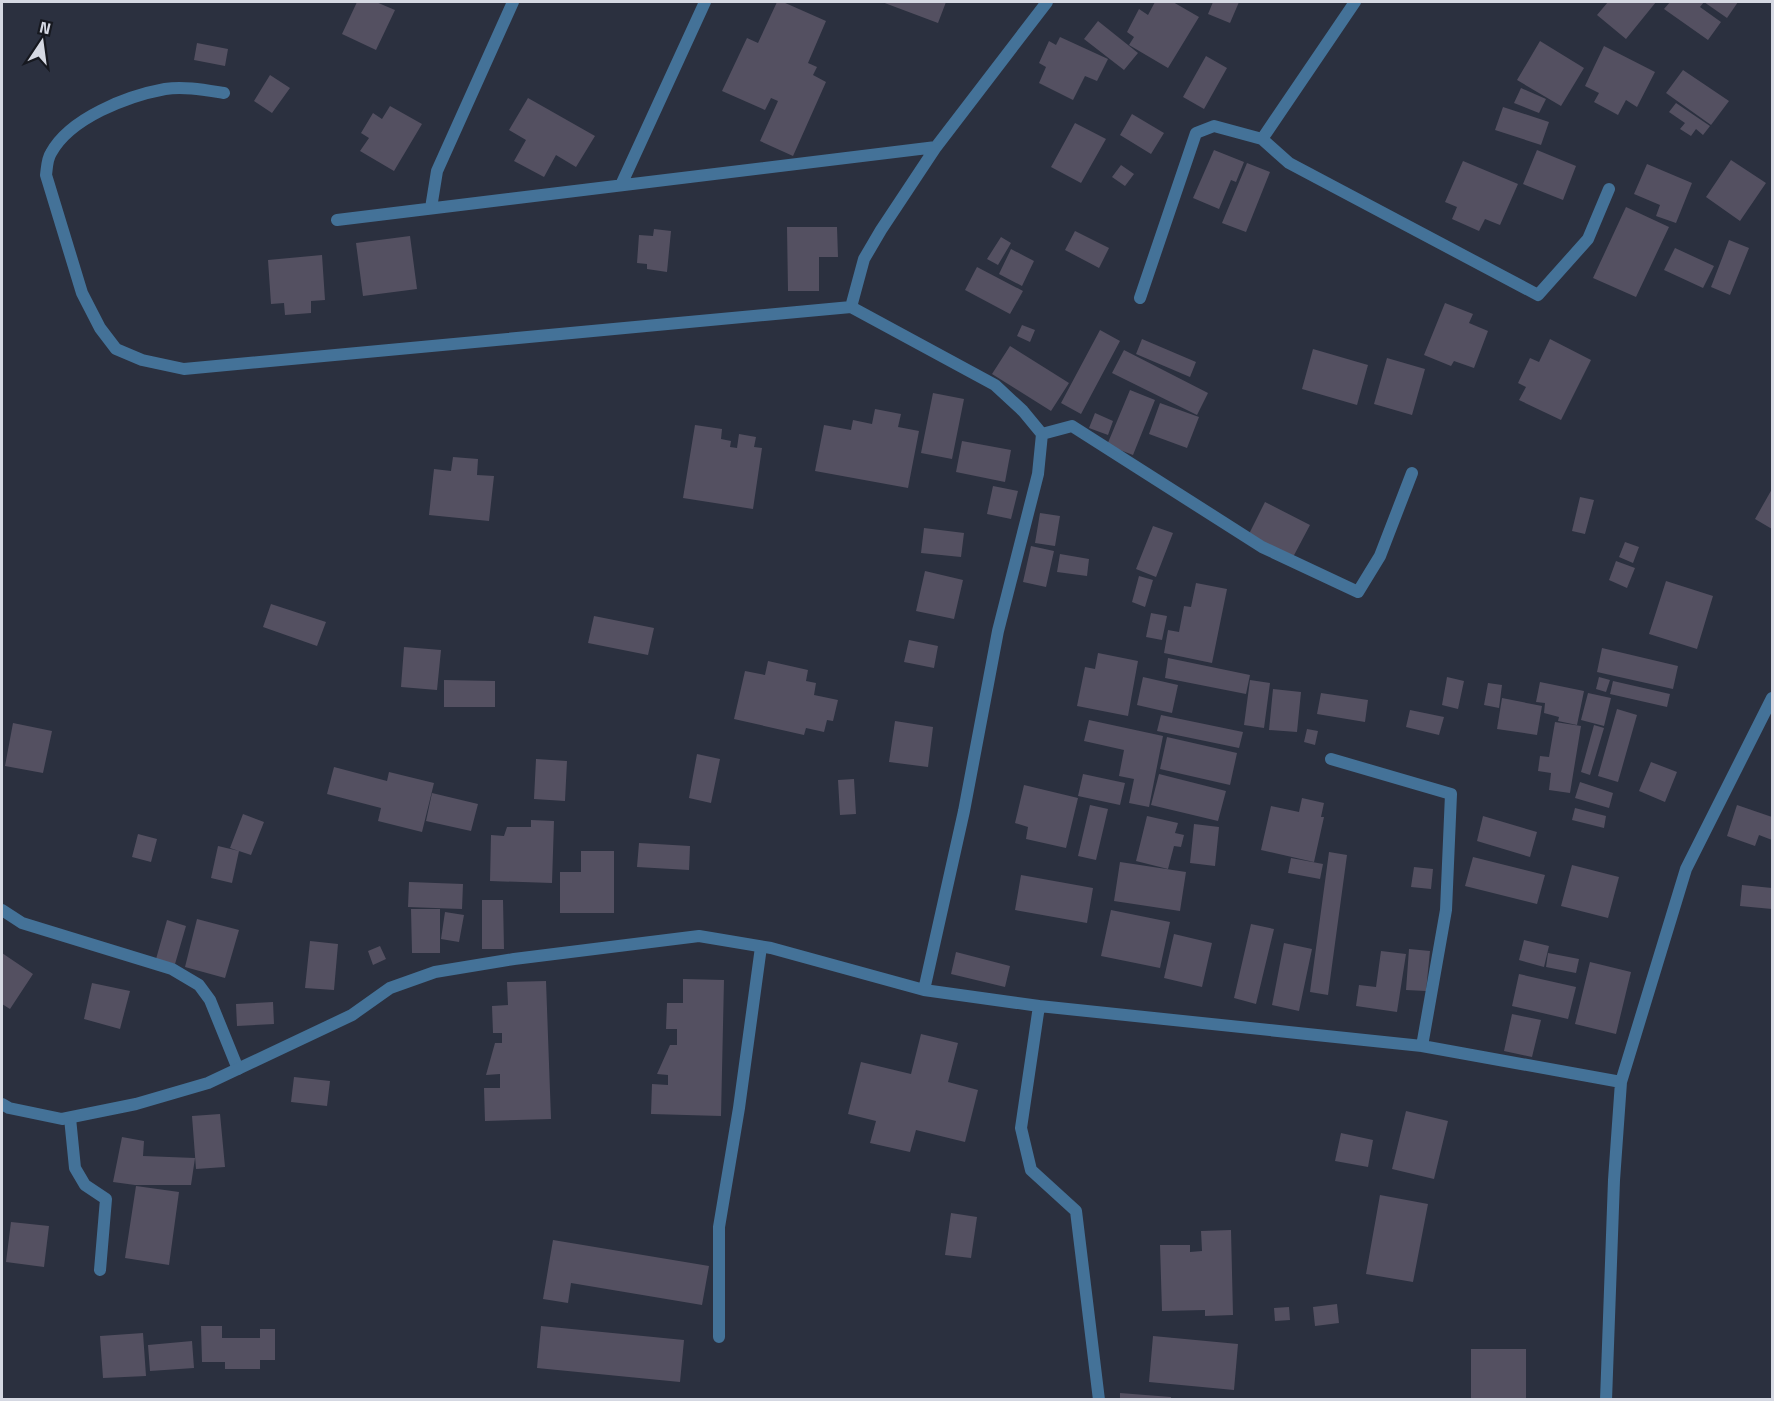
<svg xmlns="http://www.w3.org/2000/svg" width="1774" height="1401" font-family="'Titillium Web',sans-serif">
  <rect width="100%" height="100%" fill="#2b303f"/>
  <path fill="#545061" d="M357 2H376L395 10 376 50 342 34Z
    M777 2H783L826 21 808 63 817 67 813 75 826 82 793 156 760 141 778 101 771 98 765 110 722 91 747 38 758 43Z
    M882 2H946L938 23Z
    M1155 2H1173L1199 17 1168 68 1129 45 1134 37 1127 32 1139 9 1148 15Z
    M1213 2H1239L1230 23 1208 14Z
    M1608 2H1656L1626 39 1597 15Z
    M1670 2H1738L1727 18 1704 2 1700 7 1721 22 1708 40 1664 9Z
    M1098 21 1138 53 1124 70 1084 39Z
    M1060 37 1108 59 1097 81 1085 76 1073 100 1039 83 1046 67 1039 63 1049 41 1056 45Z
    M1540 41 1584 68 1561 106 1517 80Z
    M197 43 228 49 225 66 194 60Z
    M1604 46 1655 72 1637 107 1626 100 1618 115 1594 102 1599 93 1585 86Z
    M1206 56 1227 68 1204 109 1183 97Z
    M1683 70 1729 101 1711 125 1666 93Z
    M270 75 290 88 272 113 254 101Z
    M1521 88 1546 99 1539 113 1514 103Z
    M528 98 595 136 576 167 556 155 544 177 514 161 526 140 509 130Z
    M1676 103 1710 126 1703 135 1696 129 1691 136 1680 129 1685 123 1669 112Z
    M390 106 422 124 394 171 360 151 369 138 361 133 373 113 382 119Z
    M1503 107 1549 122 1541 145 1495 130Z
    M1132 114 1164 133 1151 154 1120 135Z
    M1075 123 1106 139 1081 183 1051 167Z
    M1214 150 1244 162 1236 182 1231 180 1219 209 1193 198Z
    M1537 150 1576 166 1563 200 1523 184Z
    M1731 160 1766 183 1740 221 1706 197Z
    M1463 161 1518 184 1500 225 1485 219 1479 231 1452 219 1457 207 1445 202Z
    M1247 163 1270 172 1246 232 1222 223Z
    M1647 164 1692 183 1676 223 1656 216 1660 205 1634 194Z
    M1121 165 1134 174 1125 186 1112 177Z
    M1626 207 1669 227 1636 297 1593 278Z
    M787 227H837L838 257H819V291H788Z
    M654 229 671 231 667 272 647 269V264L637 263 639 235 653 236Z
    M1075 231 1109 248 1099 268 1065 250Z
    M410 236 417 289 363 296 356 243Z
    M1001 237 1011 243 998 265 987 259Z
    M1729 240 1749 248 1730 295 1711 287Z
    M1675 248 1714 266 1703 288 1664 270Z
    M1011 249 1034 261 1022 286 999 274Z
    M322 255 325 300 311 301V313L285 315 284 303 271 304 268 260Z
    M977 267 1023 291 1010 314 965 290Z
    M1445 303 1473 314 1469 323 1488 331 1474 368 1454 361 1451 366 1424 355Z
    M1022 325 1035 330 1030 342 1017 336Z
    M1100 330 1120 341 1081 414 1061 403Z
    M1142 339 1196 362 1190 377 1136 354Z
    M1550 339 1591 360 1561 420 1519 400 1526 387 1518 383 1530 358 1539 362Z
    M1010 346 1069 383 1051 411 992 374Z
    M1313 349 1368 365 1357 405 1302 389Z
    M1124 350 1208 393 1197 415 1112 373Z
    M1387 358 1425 369 1412 415 1374 404Z
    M1130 390 1155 400 1133 455 1107 445Z
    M933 393 964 399 952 459 921 453Z
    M1160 403 1199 417 1187 448 1149 434Z
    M875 409 901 414 898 427 919 431 908 488 815 471 824 425 851 430 853 420 872 424Z
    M1095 413 1113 421 1108 435 1089 428Z
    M695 425 722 429 721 439 731 441 730 447 737 448 739 434 756 437 754 447 762 448 753 509 683 498Z
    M962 441 1011 450 1005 482 956 472Z
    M453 457 478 459 477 475 494 476 489 521 429 515 434 469 451 471Z
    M993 486 1018 491 1011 519 987 514Z
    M1772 489V529L1755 519Z
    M1580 497 1594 500 1585 534 1572 531Z
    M1265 502 1310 525 1292 559 1248 536Z
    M1040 513 1060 516 1055 546 1035 543Z
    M1153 526 1173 533 1156 577 1136 569Z
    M924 528 964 533 961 557 921 553Z
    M1625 542 1639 547 1633 563 1619 557Z
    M1031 546 1054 551 1046 587 1023 582Z
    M1060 554 1089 559 1087 576 1057 572Z
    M1616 561 1635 568 1627 588 1609 580Z
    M925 571 963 580 954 619 916 611Z
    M1139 576 1153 580 1145 607 1132 602Z
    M1666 581 1713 596 1697 649 1649 634Z
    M1196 583 1227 589 1212 663 1164 653 1168 630 1179 632 1184 606 1191 607Z
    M271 604 326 622 317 646 263 627Z
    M1151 613 1167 616 1162 640 1146 637Z
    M594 616 654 628 648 655 588 643Z
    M909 640 938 646 934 668 904 662Z
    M404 647 441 650 437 690 401 687Z
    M1602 648 1678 666 1673 689 1597 672Z
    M1098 653 1138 661 1128 716 1077 706 1085 667 1095 669Z
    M1168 658 1250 675 1246 694 1165 678Z
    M768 661 808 670 806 681 816 683 814 695 838 700 833 721 827 720 824 732 806 728 804 735 734 719 745 671 765 675Z
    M1143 677 1178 685 1172 713 1137 705Z
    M1447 677 1464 681 1458 709 1442 705Z
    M1599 677 1610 680 1606 692 1596 689Z
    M444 680 495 681V707H444Z
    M1250 680 1270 683 1264 728 1244 725Z
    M1613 681 1670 694 1667 707 1610 694Z
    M1540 682 1584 691 1577 725 1558 721 1559 717 1544 713 1545 703 1536 702Z
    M1488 683 1502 685 1499 708 1484 705Z
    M1273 689 1301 692 1297 732 1269 730Z
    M1321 693 1368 700 1365 722 1317 714Z
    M1588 693 1611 698 1604 726 1581 720Z
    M1502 698 1542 706 1537 735 1497 729Z
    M1617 709 1637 715 1618 782 1598 776Z
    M1410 710 1444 717 1439 735 1406 727Z
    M1161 715 1243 732 1239 748 1157 731Z
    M1089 720 1163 736 1149 807 1129 803 1134 779 1119 776 1124 750 1084 741Z
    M895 721 933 727 928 767 889 762Z
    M1555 722 1581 726 1570 793 1549 790 1551 773 1538 771 1540 756 1549 757Z
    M13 723 52 731 43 773 5 766Z
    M1594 725 1604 728 1590 775 1581 772Z
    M1307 729 1318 731 1315 745 1304 742Z
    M1167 737 1237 753 1230 785 1160 769Z
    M697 754 720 759 711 803 689 798Z
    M536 759 567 761 565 801 534 799Z
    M1651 762 1677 772 1665 802 1639 791Z
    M334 767 387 781 389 772 434 783 422 832 378 821 381 808 327 794Z
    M1083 774 1125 783 1120 805 1078 796Z
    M1159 774 1226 791 1218 821 1151 805Z
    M854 779 856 814 840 815 838 780Z
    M1580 782 1613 793 1609 808 1575 798Z
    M1024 785 1078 798 1066 848 1026 839 1028 827 1015 823Z
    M432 793 478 804 471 831 426 821Z
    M1302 798 1324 803 1321 817H1324L1314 862 1261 850 1271 806 1299 812Z
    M1090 805 1108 809 1096 860 1078 856Z
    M1737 805 1772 817V840L1759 835 1755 846 1727 836Z
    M1575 808 1606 816 1604 828 1572 820Z
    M243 814 264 822 251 855 230 848Z
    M1147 816 1178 823 1175 833 1184 835 1181 847 1174 846 1168 869 1136 861Z
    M1483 816 1537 832 1530 857 1477 841Z
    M531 820 554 821 552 883 490 881 491 835 504 836 507 827H531Z
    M1194 824 1219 827 1215 866 1190 863Z
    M138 834 157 839 151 862 132 857Z
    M639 843 690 846 689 870 637 867Z
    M218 846 239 851 232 883 211 878Z
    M581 851H614V913H560V872H581Z
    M1329 852 1347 855 1328 995 1310 992Z
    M1473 857 1545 875 1537 904 1465 886Z
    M1291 858 1323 864 1320 879 1288 873Z
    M1120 862 1186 872 1180 911 1114 901Z
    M1572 865 1619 877 1608 918 1561 906Z
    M1414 867 1433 869 1431 889 1411 887Z
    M1021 875 1093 888 1087 923 1015 910Z
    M409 882 463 884 462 909 408 907Z
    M1742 885 1772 888V909L1740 906Z
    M482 900H503L504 949H482Z
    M411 909H440V953H412Z
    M1111 910 1170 922 1160 968 1101 956Z
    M445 912 464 915 459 942 441 939Z
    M197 919 239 930 225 978 185 967Z
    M167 920 186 926 175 964 156 959Z
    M1251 924 1274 929 1256 1004 1234 998Z
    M1174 934 1212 943 1202 987 1164 978Z
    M1524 940 1549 946 1544 967 1519 960Z
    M310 941 338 944 334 990 305 988Z
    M1284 943 1312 949 1299 1011 1272 1005Z
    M380 946 386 959 373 965 368 951Z
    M1409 949 1430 951 1426 991 1406 990Z
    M1381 951 1406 954 1397 1012 1356 1006 1359 985 1376 987Z
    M956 952 1010 966 1005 987 951 974Z
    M2 953 33 974 10 1009 2 1004Z
    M1548 953 1579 959 1576 973 1546 967Z
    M1590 962 1631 972 1616 1034 1575 1024Z
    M1519 974 1576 987 1568 1019 1512 1006Z
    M683 979 724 980 721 1116 651 1114 652 1084 668 1085V1075L657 1074 670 1045H677V1029H666L667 1003H683Z
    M546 981 551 1119 485 1121 484 1088H500V1074L486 1075 495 1043H502V1033H493L492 1006 508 1005 507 982Z
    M92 983 130 991 120 1029 84 1019Z
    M273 1002 274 1024 237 1026 236 1004Z
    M1512 1014 1541 1020 1532 1057 1504 1051Z
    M921 1034 958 1043 948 1082 978 1090 965 1142 916 1130 910 1152 870 1143 876 1121 848 1114 861 1062 911 1074Z
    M294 1077 330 1081 327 1106 291 1102Z
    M1406 1111 1448 1121 1434 1179 1392 1169Z
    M220 1114 225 1167 196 1169 192 1116Z
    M1341 1133 1373 1140 1368 1167 1335 1161Z
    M122 1137 144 1141 143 1156 195 1158 191 1185H135L113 1182Z
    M136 1186 179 1192 169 1265 125 1258Z
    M1380 1195 1428 1204 1413 1282 1366 1274Z
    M951 1213 977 1217 971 1258 945 1255Z
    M11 1222 49 1226 44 1267 6 1262Z
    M1231 1230 1233 1315 1205 1316V1310L1162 1311 1160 1245H1190V1252L1202 1251 1201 1231Z
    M553 1240 709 1266 702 1305 571 1283 568 1303 543 1299Z
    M1337 1304 1339 1323 1315 1326 1313 1307Z
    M1289 1307 1290 1320 1275 1321 1274 1308Z
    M201 1326H222V1338H260V1329H275V1360H260V1369H225V1362H202Z
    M541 1326 684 1340 680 1382 537 1368Z
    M143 1333 146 1376 103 1378 100 1336Z
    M1153 1336 1238 1344 1234 1390 1149 1382Z
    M192 1341 194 1368 150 1371 148 1345Z
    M1471 1349H1526V1400H1471Z
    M1120 1393 1171 1397V1400H1120Z"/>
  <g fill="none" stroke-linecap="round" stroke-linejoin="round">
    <path stroke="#447298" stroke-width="12" d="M2 910 22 923 172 969 199 985 210 1000 238 1069
      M70 1118 75 1168 85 1185 106 1199 100 1270
      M719 1337V1227L739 1108 761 947"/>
    <path stroke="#447298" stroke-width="12" d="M224 93C205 90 184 86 165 89 127 96 70 118 51 153 47 159 47 168 46 175L82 293 100 328 116 349 142 360 184 369 851 307 995 385 1023 411 1042 434 1038 474 998 631 964 811 924 990
      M1262 139 1355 2
      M621 185 705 2
      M431 208 437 171 513 2
      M337 220 936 147
      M1140 298 1196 133 1214 126 1262 139 1289 163 1538 295 1588 239 1609 189
      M851 307 864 259 881 230 936 147 1047 2
      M1042 434 1072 426 1262 547 1358 592 1380 556 1412 473
      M1331 759 1451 794 1446 910 1422 1046
      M1039 1006 1021 1128 1031 1170 1076 1211 1099 1400
      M2 1104 9 1108 62 1119 136 1104 208 1083 352 1015 390 988 435 972 514 959 699 936 771 948 924 990 1039 1006 1422 1046 1621 1082
      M1606 1400 1614 1180 1621 1082 1686 869 1772 698"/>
  </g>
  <rect width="1774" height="1401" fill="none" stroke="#d5d8e2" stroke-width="6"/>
  <g transform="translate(42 42) rotate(13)" stroke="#16181f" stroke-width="4.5" paint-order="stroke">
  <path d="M0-4.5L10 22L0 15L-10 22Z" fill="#d5d8e2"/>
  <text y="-9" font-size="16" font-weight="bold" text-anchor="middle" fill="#d5d8e2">N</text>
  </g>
</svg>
